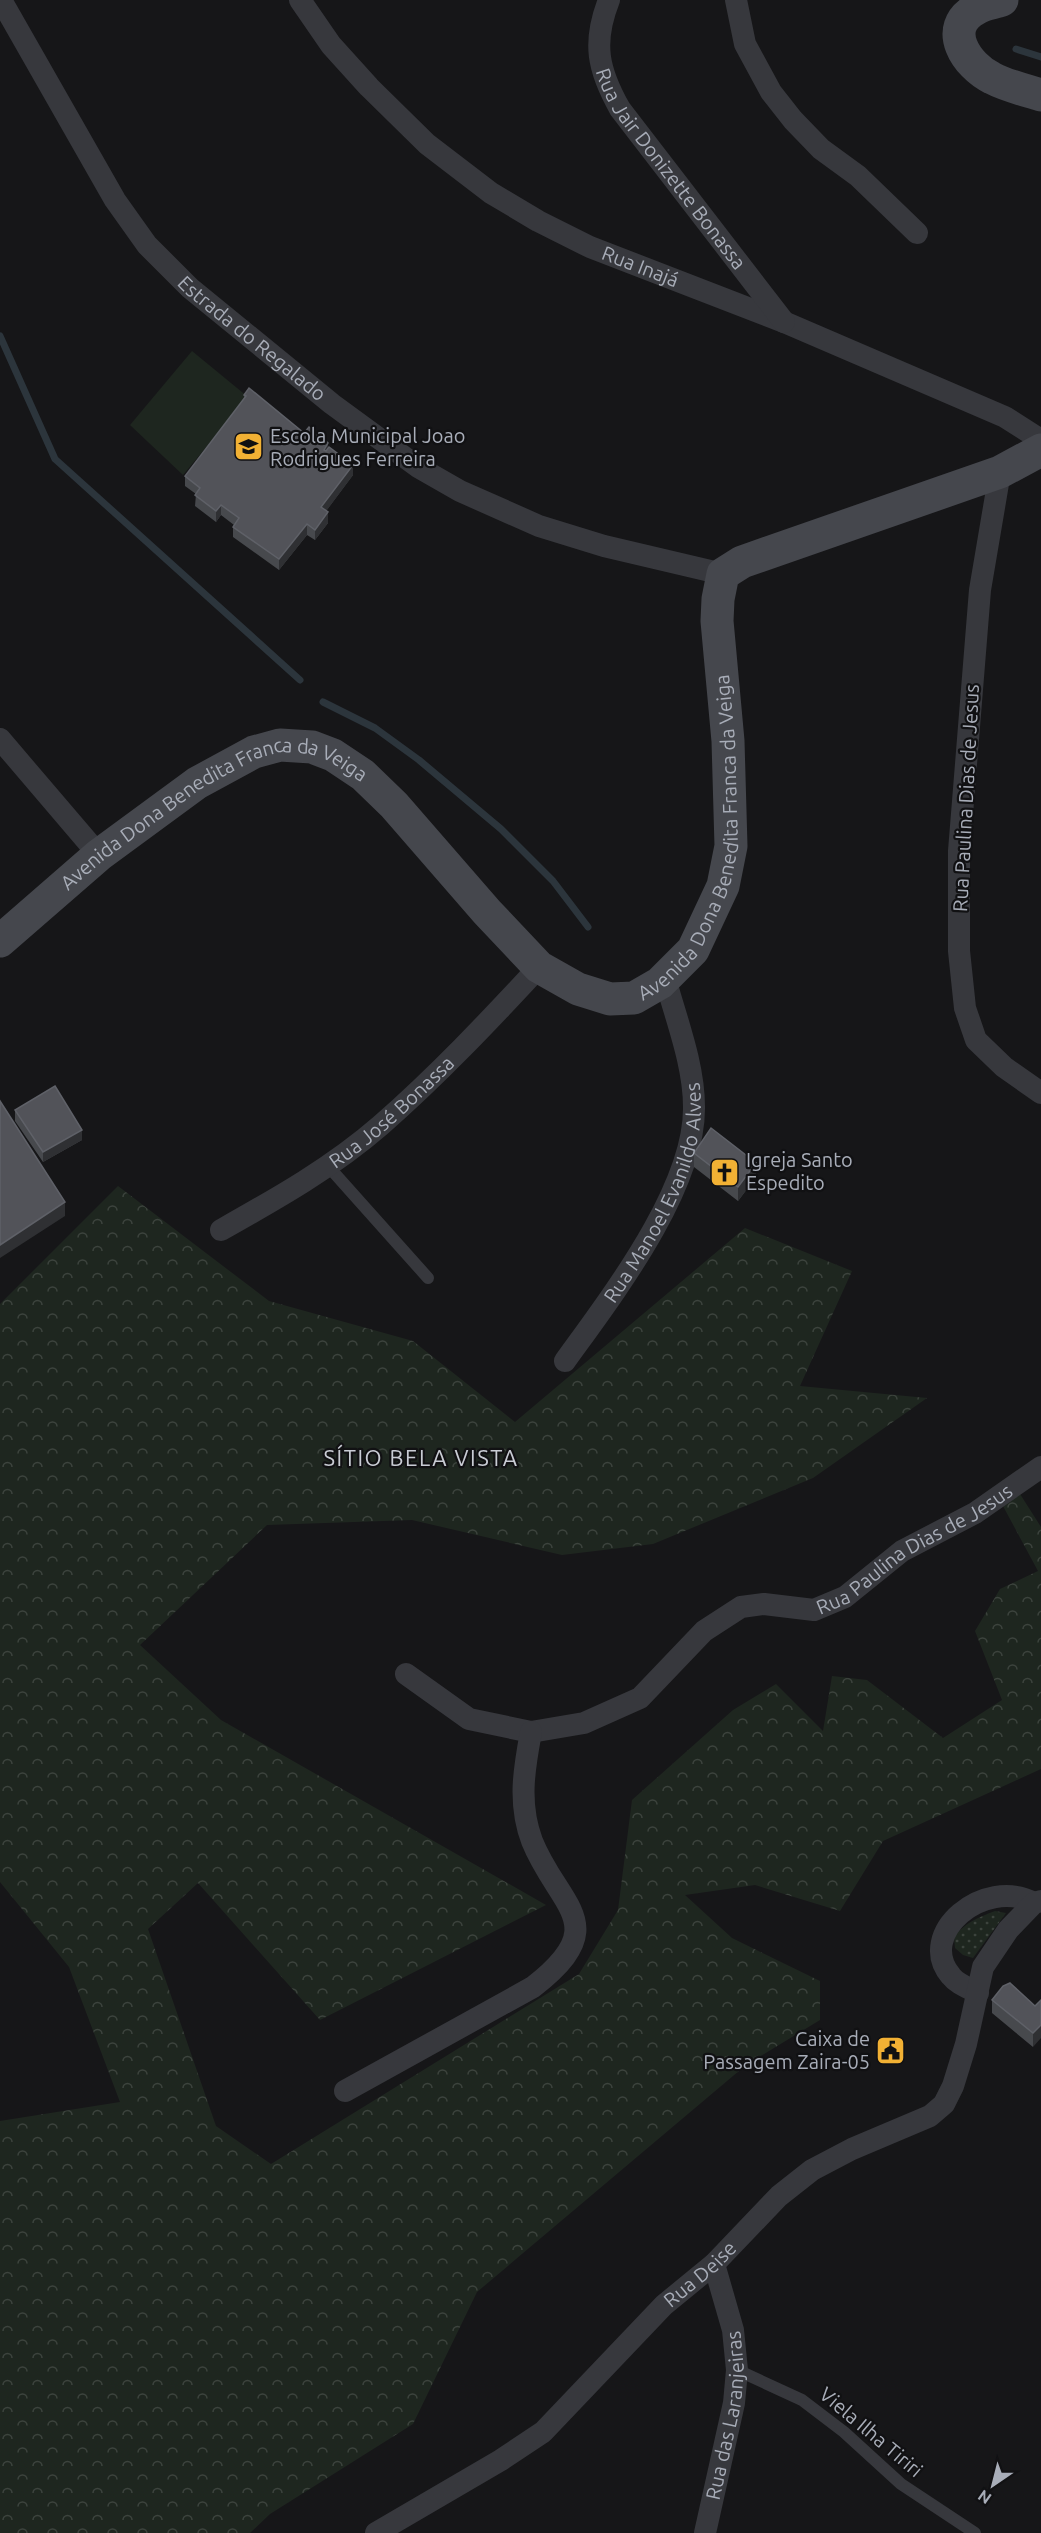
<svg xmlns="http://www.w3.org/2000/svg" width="1041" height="2533" font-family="Ubuntu,sans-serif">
  <defs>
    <pattern id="grass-dots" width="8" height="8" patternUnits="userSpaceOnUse" patternTransform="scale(1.5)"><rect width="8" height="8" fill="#1e261f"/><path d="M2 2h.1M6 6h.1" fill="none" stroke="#3c433d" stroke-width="1.8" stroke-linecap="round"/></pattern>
    <pattern id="forest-crowns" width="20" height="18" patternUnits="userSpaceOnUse" patternTransform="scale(1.5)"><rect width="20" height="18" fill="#1e261f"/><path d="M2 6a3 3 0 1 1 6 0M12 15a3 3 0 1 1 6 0" fill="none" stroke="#3c433d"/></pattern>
  </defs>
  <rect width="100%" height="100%" fill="#161618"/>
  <path fill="url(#grass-dots)" d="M995 1911 1006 1913 973 1958 963 1955 955 1948 954 1937C964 1923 979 1917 995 1911Z"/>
  <path fill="url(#forest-crowns)" d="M118 1186 269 1301 413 1341 515 1422 745 1228 852 1271 800 1386 927 1398 813 1478 653 1544 562 1555 412 1520 267 1525 140 1645 221 1720 546 1905 320 2020 198 1883 148 1929 216 2126 271 2164 579 1974 618 1910 632 1800 733 1710 776 1684 823 1731 832 1676 867 1680 943 1738 1002 1700 975 1631 1000 1589 1038 1571 1003 1506 1020 1494 1041 1527V1769L883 1841 840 1911 755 1885 685 1895 732 1938 820 1981V2020L746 2065 477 2292 413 2424 270 2514 250 2533H0V2121L120 2102 69 1967 0 1882V1304Z"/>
  <path fill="#1e261f" d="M192 351 248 397 183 475 130 425Z"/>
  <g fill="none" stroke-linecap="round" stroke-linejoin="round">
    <path stroke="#2c353c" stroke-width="7" d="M1016 49 1041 57
      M0 336 55 459 300 680
      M323 702 375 728 419 760 501 829 553 881 588 927"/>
    <path stroke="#37383d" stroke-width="12" d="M328 1166 428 1278
      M737 2370 802 2400 844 2432 901 2484 975 2533"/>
    <g stroke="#37383d" stroke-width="22">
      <path id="s1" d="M1 0 115 200 147 245 190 288 332 404 418 467 460 491 539 526 604 546 723 574"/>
      <path id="s2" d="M300 0 331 45 369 87 427 144 491 193 538 221 590 247 784 322 1005 417 1041 440"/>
      <path id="s3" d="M609 0C592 43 598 70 620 109L784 322"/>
      <path d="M736 0 745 44 771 92 793 120 821 149 858 176 917 233"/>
      <path d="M1000 472 980 590 959 851V951L965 1008 976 1040 1004 1067 1041 1093"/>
      <path d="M0 739 99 855"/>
      <path id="s4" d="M221 1230C276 1199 333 1167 381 1125 437 1076 489 1021 539 967"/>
      <path id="s5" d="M565 1361C611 1297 695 1189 694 1107 694 1064 676 1019 665 978"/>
      <path id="s6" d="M406 1674 469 1719 531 1732 584 1723 640 1698 704 1631 741 1607 764 1604 814 1610 845 1597 902 1551 975 1513 1041 1467"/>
      <path d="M978 1993C969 1988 957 1984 951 1976 915 1934 984 1876 1034 1903"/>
      <path d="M345 2091 533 1987C614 1924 559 1908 532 1841 518 1804 524 1769 531 1732"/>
      <path id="s7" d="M376 2533 501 2460 543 2432 664 2305 714 2264 779 2196 812 2170 852 2149 930 2116 944 2104 953 2086 966 2044 983 1967 1008 1930 1034 1903 1041 1901"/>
      <path id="s8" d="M705 2533 734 2403 737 2370 733 2330 714 2264"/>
    </g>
    <g stroke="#45474d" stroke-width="33">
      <path d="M1002 0C994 3 983 4 976 9 941 28 967 66 992 78 1007 86 1025 90 1041 95"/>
      <path id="s9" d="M0 941 99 855 197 783 254 752 280 745 312 747 333 755 363 775 394 805 487 912 539 967 578 989 610 999 634 998 660 983 693 950 723 886 731 846 728 741 717 621 718 599 723 574 742 562 1000 472 1041 450"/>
    </g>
  </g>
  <path fill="#47494d" d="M244 395 328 448 353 475 326 511 328 523 315 540 307 535 279 570 233 537V527L234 525 221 515 216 522 195 506 196 494 185 486V476L244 399Z
    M15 1110 82 1140 43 1162 15 1121Z
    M694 1153 756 1177 738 1201 694 1167Z
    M992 2000 1035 2006 1033 2047 992 2013Z"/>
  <path fill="#2f3033" d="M328 443V453L324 450Z
    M353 465V475L321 518V507Z
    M221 505V515L216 522V511Z
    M328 512V523L315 540V530Z
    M307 524V535L279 570V559Z
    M82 1130V1140L43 1162V1152Z
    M756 1163V1177L738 1201V1187Z
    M65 1202V1216L0 1258V1245Z
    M1041 2025V2038L1033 2047V2033Z"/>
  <path fill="#525359" stroke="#5f6168" stroke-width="1.5" d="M249 388 304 433 309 427 328 443 324 450 326 451 329 447 353 465 321 507 328 512 315 530 307 524 279 559 233 527 239 518 221 505 216 511 195 495 200 488 185 476 246 396 244 395Z
    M55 1086 82 1130 43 1152 15 1110Z
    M0 1101 65 1202 0 1245Z
    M711 1128 756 1163 738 1187 694 1153Z
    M1010 1983 1035 2006 1041 2000V2025L1033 2033 992 2000 1003 1986Z"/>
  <defs>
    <symbol id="school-square" viewBox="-11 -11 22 22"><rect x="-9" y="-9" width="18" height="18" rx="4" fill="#f2b134" stroke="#111113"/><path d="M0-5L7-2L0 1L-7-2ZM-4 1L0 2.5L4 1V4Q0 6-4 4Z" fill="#111"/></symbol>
    <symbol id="church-square" viewBox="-11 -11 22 22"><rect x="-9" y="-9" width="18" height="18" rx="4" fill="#f2b134" stroke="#111113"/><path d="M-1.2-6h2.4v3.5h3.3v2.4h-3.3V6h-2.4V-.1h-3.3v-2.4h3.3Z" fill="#111"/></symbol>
    <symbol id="civic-square" viewBox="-11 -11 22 22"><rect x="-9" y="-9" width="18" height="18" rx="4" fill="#f2b134" stroke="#111113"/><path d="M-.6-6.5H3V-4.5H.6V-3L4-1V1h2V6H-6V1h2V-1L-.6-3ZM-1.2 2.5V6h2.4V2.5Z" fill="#111"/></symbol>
  </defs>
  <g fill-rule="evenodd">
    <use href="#school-square" x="232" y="430" width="33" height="33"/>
    <use href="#church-square" x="708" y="1156" width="33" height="33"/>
    <use href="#civic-square" x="874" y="2034" width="33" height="33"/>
  </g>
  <g text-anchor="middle" stroke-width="4.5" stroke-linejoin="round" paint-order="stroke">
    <g font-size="20" fill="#a8adb8" stroke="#111113">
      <text dy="7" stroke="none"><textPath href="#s3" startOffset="192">Rua Jair Donizette Bonassa</textPath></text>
      <text dy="7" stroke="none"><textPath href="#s2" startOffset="440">Rua Inajá</textPath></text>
      <text dy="7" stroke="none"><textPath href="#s1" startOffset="426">Estrada do Regalado</textPath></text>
      <text transform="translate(966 798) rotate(-87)" y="7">Rua Paulina Dias de Jesus</text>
      <text dy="7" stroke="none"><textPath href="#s9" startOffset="981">Avenida Dona Benedita Franca da Veiga</textPath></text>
      <text dy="7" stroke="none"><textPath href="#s9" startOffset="261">Avenida Dona Benedita Franca da Veiga</textPath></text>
      <text dy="7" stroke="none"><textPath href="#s4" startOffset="208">Rua José Bonassa</textPath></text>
      <text dy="7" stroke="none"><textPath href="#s5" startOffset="194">Rua Manoel Evanildo Alves</textPath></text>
      <text dy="7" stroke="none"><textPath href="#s6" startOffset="584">Rua Paulina Dias de Jesus</textPath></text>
      <text dy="7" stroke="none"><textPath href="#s7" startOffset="418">Rua Deise</textPath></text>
      <text dy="7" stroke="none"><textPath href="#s8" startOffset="120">Rua das Laranjeiras</textPath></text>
      <text transform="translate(871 2432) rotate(40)" y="7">Viela Ilha Tiriri</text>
    </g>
    <g font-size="20" fill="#a8adb8" stroke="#111113" text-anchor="start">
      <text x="270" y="443">Escola Municipal Joao<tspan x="270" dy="23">Rodrigues Ferreira</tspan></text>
      <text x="746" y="1167">Igreja Santo<tspan x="746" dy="23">Espedito</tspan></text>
      <text x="870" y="2046" text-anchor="end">Caixa de<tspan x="870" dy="23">Passagem Zaira-05</tspan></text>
    </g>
    <g font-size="22" letter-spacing="1.5" fill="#c9ccd4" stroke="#111113">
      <text x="421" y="1466">SÍTIO BELA VISTA</text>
    </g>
  </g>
  <g transform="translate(993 2485) rotate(215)" stroke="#111113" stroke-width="4.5" paint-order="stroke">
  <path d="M0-4.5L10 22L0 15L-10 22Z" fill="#a8adb8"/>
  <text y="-9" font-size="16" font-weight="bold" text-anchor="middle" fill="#a8adb8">N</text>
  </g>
</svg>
